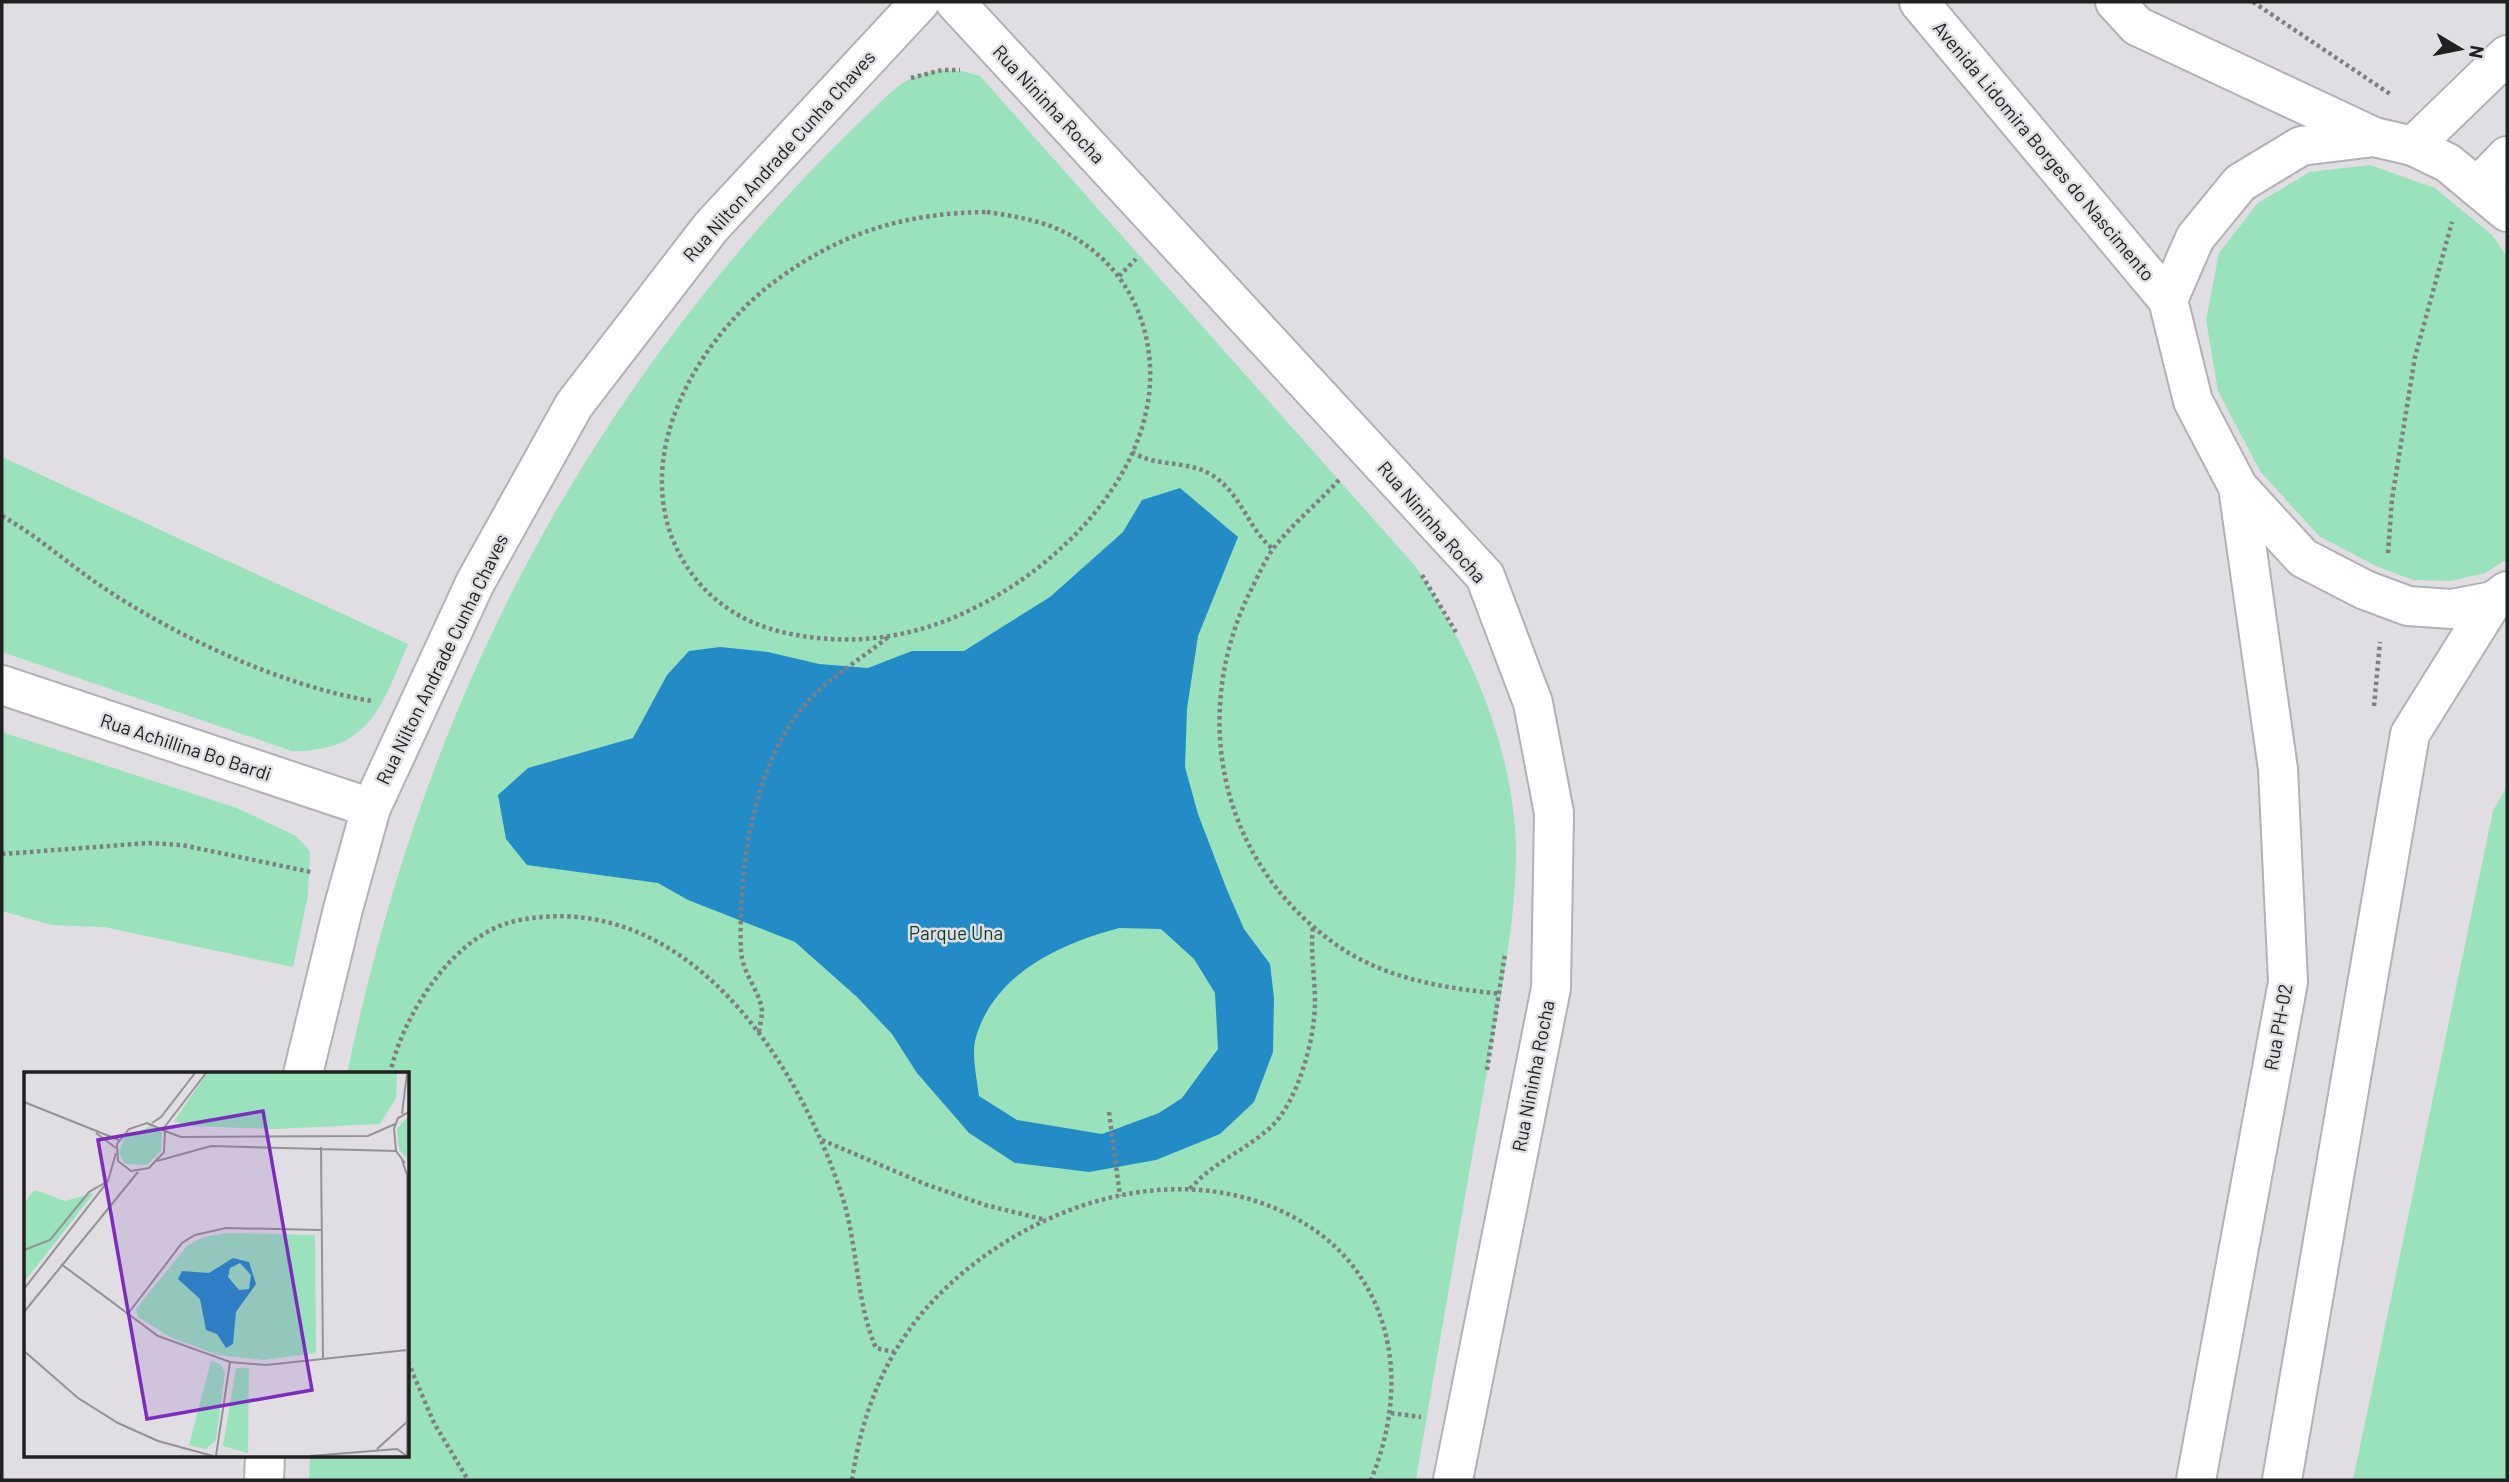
<svg xmlns="http://www.w3.org/2000/svg" width="2509" height="1482" font-family="Barlow,sans-serif">
  <rect width="100%" height="100%" fill="#e0dee2"/>
  <path fill="#99e2bb" d="M942 70 962 71 980 76 1416 567C1466 644 1503 723 1514 816 1523 897 1498 1007 1484 1089 1461 1219 1438 1350 1416 1480H309L310 1456H408V1074H347C418 733 555 450 791 192 815 166 841 140 867 115 880 103 892 89 908 80 919 74 930 72 942 70Z
    M2370 165 2435 188 2492 235 2507 257V559L2485 573 2450 581 2413 580 2376 566 2319 536 2260 471 2218 391 2206 320 2219 253 2258 203 2310 172Z
    M2 457 408 644C382 705 370 752 292 751L2 652Z
    M2 732 237 808 296 836 310 851 308 895 293 967 104 927 52 925 2 911Z
    M2507 786V1480H2353L2493 811Z"/>
  <path fill="#238cc7" fill-rule="evenodd" d="M1180 488 1238 537 1198 636 1187 709 1185 767 1198 814 1227 890 1244 929 1270 964 1274 998 1273 1052 1254 1102 1220 1134 1156 1160 1089 1172 1015 1163 969 1133 917 1073 892 1034 857 997 795 942 688 900 658 883 527 865 506 839 498 795 528 768 633 738 667 675 689 651 720 647 768 652 819 664 868 668 912 651H964L1050 597 1123 532 1142 500ZM1119 928 1161 929 1194 959 1215 993 1218 1049 1182 1098 1159 1113 1102 1134 1017 1120 979 1096C977 1079 971 1053 976 1037 995 973 1060 944 1119 928Z"/>
  <g fill="none" stroke-linecap="round" stroke-linejoin="round">
    <defs>
      <path id="minor" d="M955 2 1485 576 1533 703 1554 813 1551 988 1453 1480
        M2413 146 2507 55
        M2477 187 2507 156
        M2 685 371 808
        M303 1074 343 909 371 808 475 583 574 405 711 227 920 2
        M264 1480 265 1456"/>
      <path id="tertiary" d="M1919 2 2168 300
        M2115 2 2137 26 2374 137
        M2507 212 2448 163 2413 146 2374 137 2301 146 2240 183 2195 238 2168 300 2193 401 2238 487 2303 558 2365 590 2408 606 2452 609 2493 601 2507 591
        M2196 1480 2288 982 2278 769 2238 487
        M2282 1480 2410 734 2493 601"/>
    </defs>
    <use href="#minor" stroke="#b2b1b4" stroke-width="42"/>
    <use href="#tertiary" stroke="#b2b1b4" stroke-width="42"/>
    <path stroke="#807f81" stroke-width="4.5" stroke-dasharray="3.5 3.5" stroke-linecap="butt" d="M2253 2 2390 94
      M911 78 942 70H960
      M987 212C1013 216 1040 220 1064 232 1101 250 1129 282 1142 322 1185 456 1051 585 934 625 884 642 829 644 778 631 746 623 715 604 695 578 617 478 690 343 778 279 844 231 907 213 987 212Z
      M1119 276 1136 259
      M1132 452C1157 468 1189 459 1215 477 1243 497 1248 529 1273 549
      M1339 480C1318 503 1292 524 1273 549 1263 563 1256 581 1248 596 1188 724 1224 871 1344 950 1391 980 1446 988 1501 994
      M2 516C36 535 66 562 98 584 174 636 282 686 372 701
      M2388 553 2392 499 2415 357 2452 222
      M1422 575 1457 634
      M2374 706 2380 642
      M2 854 149 843 182 845 311 872
      M759 1032C760 1025 762 1017 762 1011 760 991 742 973 741 951 738 869 753 757 813 696 835 674 864 657 888 637
      M1487 1070 1505 954
      M390 1074C402 1016 453 935 515 921 684 885 799 1060 843 1199 858 1247 856 1303 876 1348L894 1352
      M1109 1112 1120 1196
      M822 1140 925 1184 985 1205 1046 1220
      M1190 1189C1213 1162 1246 1150 1271 1127 1298 1101 1315 1039 1315 1002 1315 976 1310 952 1313 927
      M408 1362 434 1423 468 1480
      M1391 1413 1421 1417
      M852 1480C861 1418 882 1361 923 1312 1010 1211 1171 1150 1295 1218 1334 1239 1362 1270 1378 1310 1400 1366 1393 1426 1371 1480"/>
    <use href="#minor" stroke="#fff" stroke-width="38"/>
    <use href="#tertiary" stroke="#fff" stroke-width="38"/>
  </g>
  <g text-anchor="middle" stroke-width="5" stroke-linejoin="round" paint-order="stroke">
    <g font-size="19" fill="#212021" stroke="#e0dee2">
      <text transform="translate(1049 104) rotate(47)" y="7">Rua Nininha Rocha</text>
      <text transform="translate(2044 151) rotate(50)" y="7">Avenida Lidomira Borges do Nascimento</text>
      <text transform="translate(779 156) rotate(-48)" y="7">Rua Nilton Andrade Cunha Chaves</text>
      <text transform="translate(1432 522) rotate(49)" y="7">Rua Nininha Rocha</text>
      <text transform="translate(442 659) rotate(-64)" y="7">Rua Nilton Andrade Cunha Chaves</text>
      <text transform="translate(186 747) rotate(18)" y="7">Rua Achillina Bo Bardi</text>
      <text transform="translate(2278 1027) rotate(-80)" y="7">Rua PH-02</text>
      <text transform="translate(1533 1076) rotate(-79)" y="7">Rua Nininha Rocha</text>
    </g>
    <g font-size="19" fill="#0c3c27" stroke="#e0dee2">
      <text x="956" y="940">Parque Una</text>
    </g>
  </g>
  <g transform="translate(24 1072)">
    <rect width="385" height="385" fill="#e0dee2"/>
    <path d="M183 1H373L372 26 356 52 249 57 164 54 150 49ZM385 43V89L375 77 373 57ZM127 54 138 60 137 79 123 93 101 92 95 81 100 66ZM11 118 41 129 70 121 0 210V131ZM204 161 291 163 292 281 239 288 194 283 146 265 114 245 112 237 163 174 179 165ZM187 289 196 292 201 300 192 368 182 377 165 373ZM212 296H225L224 381 199 374Z" fill="#99e2bb"/>
    <path d="M209 186 225 190 232 212 212 240 209 272 202 276 193 262 182 258 176 227 154 207 158 199 185 201ZM216 191 227 203 225 217 215 218 204 205 206 196Z" fill="#238cc7" fill-rule="evenodd"/>
    <path fill="none" stroke="#949295" stroke-width="2" d="M0 30 95 68M378 42 383 1M123 51 141 59 140 80 125 96 107 99 94 89 93 72 105 57ZM128 51 137 45 171 1M139 57 182 1M141 59 157 65 344 64 371 52M72 61 92 76M297 75 299 287M378 88 383 103V384M133 89 187 74 372 79M381 91 372 79 370 57 374 46 385 40M0 178 26 168 65 120 84 109M37 192 134 264 206 290 242 293 383 278M0 217 84 109 92 81M0 240 114 100M103 243 158 171 171 163 202 156 297 158M0 279 54 326 94 351 134 369 189 384M353 377 384 349M192 384 206 290M286 384 373 377 383 384"/>
    <path fill="#7b2cbf" fill-opacity="0.15" stroke="#7b2cbf" stroke-width="3.5" d="M239 39 288 318 123 347 74 68Z"/>
    <rect width="385" height="385" fill="none" stroke="#212021" stroke-width="3.5"/>
  </g>
  <rect width="2509" height="1482" fill="none" stroke="#212021" stroke-width="7"/>
  <g transform="translate(2460 49) rotate(100)" stroke="#e0dee2" stroke-width="5" paint-order="stroke">
  <path d="M0-5L12 26L0 18L-12 26Z" fill="#212021"/>
  <text y="-10" font-size="19" font-weight="bold" text-anchor="middle" fill="#212021">N</text>
  </g>
</svg>
